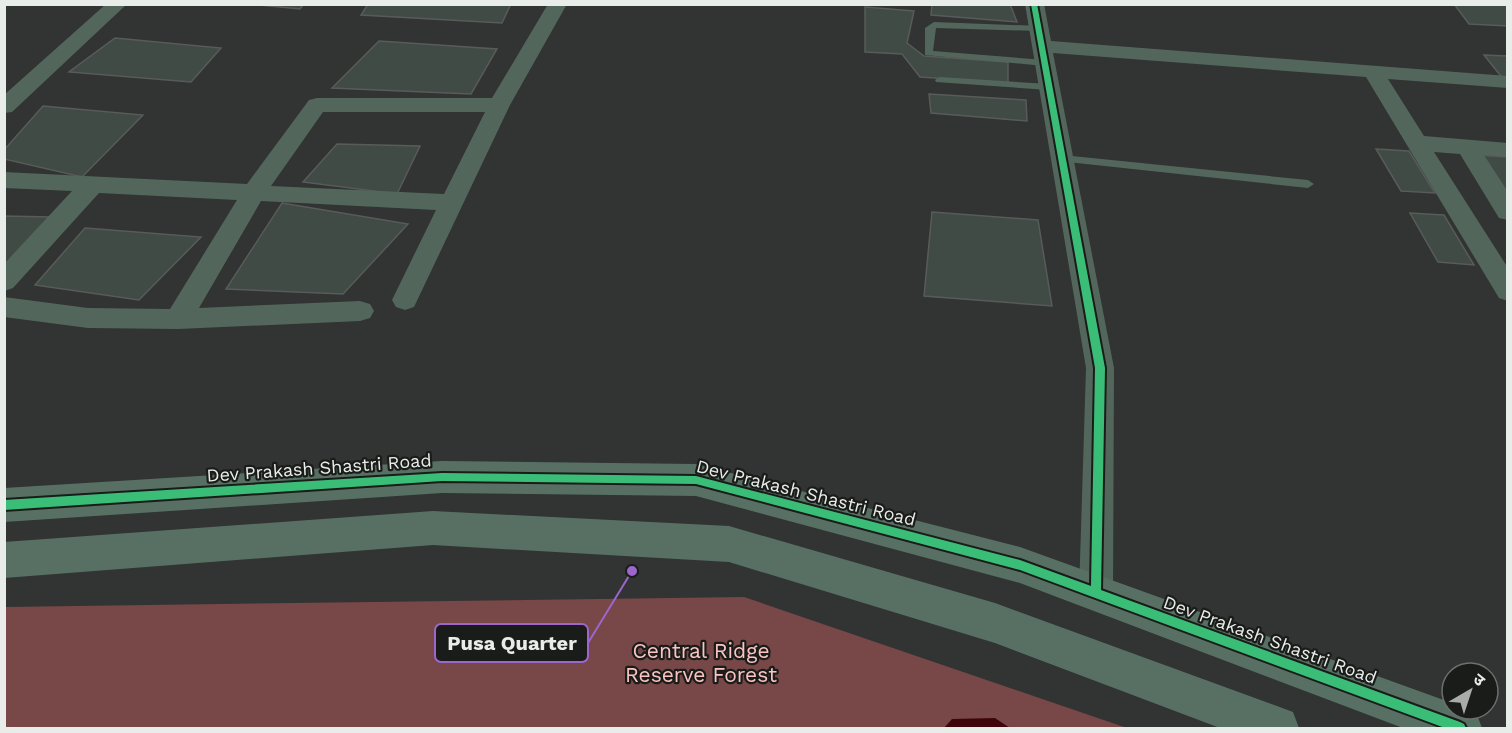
<svg xmlns="http://www.w3.org/2000/svg" width="1512" height="733" font-family="'Work Sans','Noto Sans Devanagari',sans-serif">
  <rect width="100%" height="100%" fill="#313432"/>
  <path fill="#784747" d="M744 597 1127 728H5L4 607Z"/>
  <path fill="#40050c" d="M995 718 1010 728H944L952 719Z"/>
  <path fill="#404b45" stroke="#595b5a" stroke-width="1.5" d="M248 4H304L300 9Z
    M368 4H511L502 23 361 15Z
    M932 4H1010L1017 22 931 15Z
    M1454 4H1508V26L1469 24Z
    M865 7 914 11 907 43 924 56 1008 62V83L920 77 902 54 865 52Z
    M115 38 221 48 191 82 69 72Z
    M379 41 497 49 471 94 332 88Z
    M1484 55 1508 56V80H1504Z
    M929 94 1026 100 1027 121 931 113Z
    M43 106 143 115 82 177 4 159V150Z
    M337 144 420 146 397 194 303 182Z
    M1376 149 1409 151 1435 193 1401 191Z
    M1477 155 1508 157V199Z
    M282 203 408 224 343 294 226 289Z
    M932 212 1038 220 1052 306 924 296Z
    M1410 213 1444 215 1474 265 1438 262Z
    M4 216 50 217 4 268Z
    M85 228 201 237 139 300 35 285Z"/>
  <g fill="none" stroke-linecap="round" stroke-linejoin="round">
    <path fill="#53665c" fill-rule="evenodd" d="M934 22 1041 26 1043 28 1038 31 936 28 933 51 1045 60 1050 63 1045 66 925 55V28Z
      M940 77 1049 84 1054 87 1049 90 936 82 935 80Z
      M1062 155 1308 180 1314 184 1308 188 1058 161V157Z"/>
    <path fill="#53665c" fill-rule="evenodd" d="M106 4H127L12 112 4 113V95Z
      M548 4H567L510 105 414 307 405 310 396 307 392 300 436 210 261 201 199 308 360 301 370 304 374 311 370 318 360 321 178 329 88 328 4 317V297L88 308 170 309 237 200 99 193 13 288 4 291V264L72 191 4 188V172L247 184 309 100 317 98H492ZM323 112H485L444 194 271 186Z
      M1025 4H1044L1051 41 1508 76V88L1388 79 1424 136 1508 143V157L1484 155 1508 192V220L1499 218 1460 154 1434 152 1508 268V301L1499 298 1366 77 1053 53 1114 368 1113 593 1108 605 1096 610 1084 605 1079 593 1086 368Z"/>
    <path fill="#587064" fill-rule="evenodd" d="M442 461 696 464 1020 547 1452 703V709H1467L1476 712 1482 728H1403L1020 583 696 496 442 493 4 522V488Z
      M433 511 729 526 995 603 1277 706 1293 712 1299 728H1220L995 643 729 562 433 545 4 578V542Z"/>
    <defs>
      <path id="cycleway" d="M1031 4H1037L1105 368 1101 590 1460 722 1464 724 1466 728H1445L1020 570 696 484 442 481 4 510V500L442 473 696 476 1020 560 1091 586 1095 368Z"/>
    </defs>
    <use href="#cycleway" stroke="#1a1c1a" stroke-width="4"/>
    <use href="#cycleway" fill="#3abd76" fill-rule="evenodd"/>
  </g>
  <g text-anchor="middle" stroke-width="4.5" stroke-linejoin="round" paint-order="stroke">
    <g font-size="18" fill="#e9edea" stroke="#1a1c1a">
      <text transform="translate(319 468) rotate(-4)" y="6">Dev Prakash Shastri Road</text>
      <text transform="translate(806 493) rotate(14)" y="6">Dev Prakash Shastri Road</text>
      <text transform="translate(1270 640) rotate(20)" y="6">Dev Prakash Shastri Road</text>
    </g>
    <g font-size="21" fill="#f9c4c2" stroke="#1a1c1a">
      <text x="701" y="658">Central Ridge<tspan x="701" dy="24">Reserve Forest</tspan></text>
    </g>
  </g>
  <path fill="none" stroke="#9c66cc" stroke-width="2" d="M632 571L588 643"/>
  <circle fill="#9c66cc" stroke="#1a1c1a" stroke-width="2" cx="632" cy="571" r="6"/>
  <rect fill="#1a1c1a" stroke="#9c66cc" stroke-width="2" x="435" y="624" width="153" height="38" rx="6"/>
  <g font-size="20" text-anchor="middle" font-weight="bold" fill="#e9edea">
    <text x="512" y="650">Pusa Quarter</text>
  </g>
  <rect width="1512" height="733" fill="none" stroke="#e9edea" stroke-width="12"/>
  <g transform="translate(1470 691) rotate(39)"><circle r="28" fill="#1a1c1a" stroke="#6d706d" stroke-width="1.5"/>
  <path d="M0-4.5L10 22L0 15L-10 22Z" fill="#a9acaa"/>
  <text y="-9" font-size="16" font-weight="bold" text-anchor="middle" fill="#e9edea">उ</text>
  </g>
</svg>
